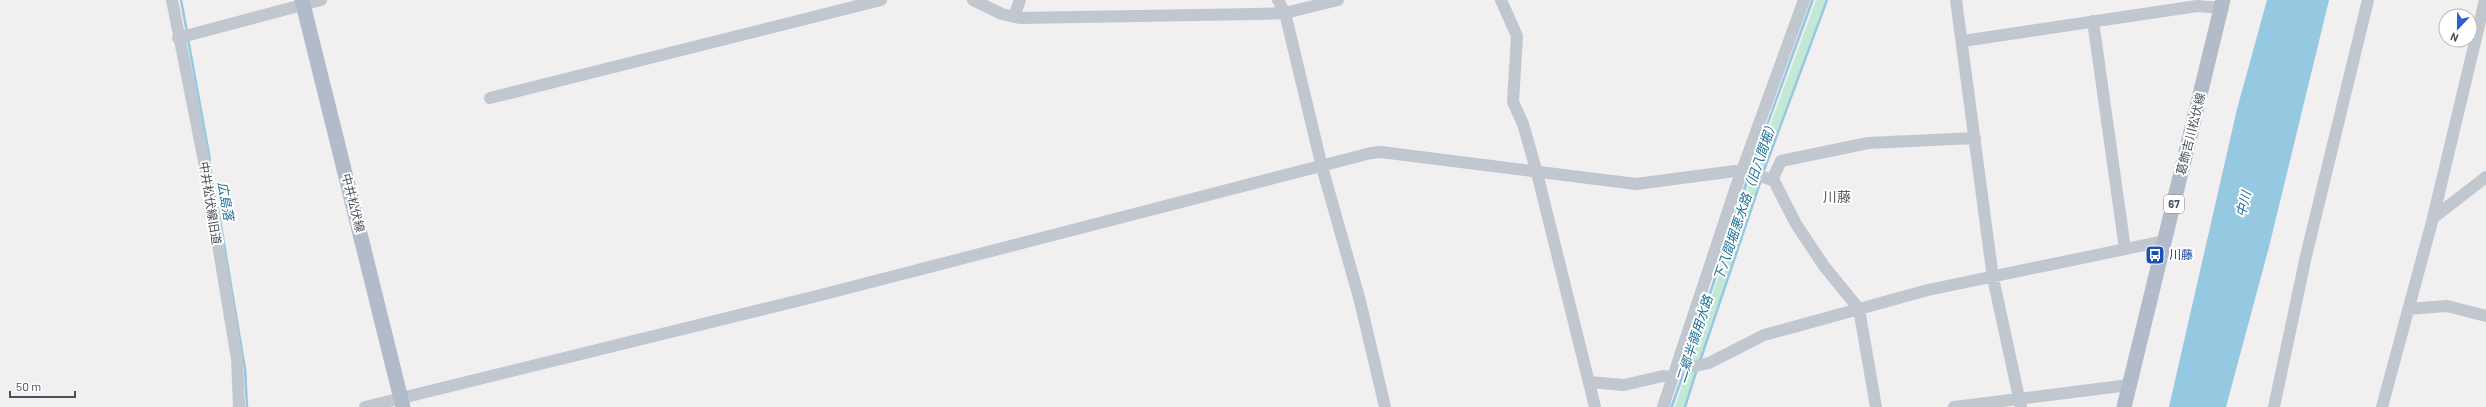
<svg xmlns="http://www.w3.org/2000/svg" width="2486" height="407" font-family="Barlow,'Noto Sans JP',sans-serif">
  <rect width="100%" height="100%" fill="#f1efef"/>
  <path fill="#c3e9d6" d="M1816 0H1826L1762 172 1684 407H1675L1754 169Z"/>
  <path fill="#95c8e1" d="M1811 0H1814L1753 167 1751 166Z
    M2267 0H2329L2269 247 2226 407H2169L2237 109Z
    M1747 176 1750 177 1688 364 1686 363Z
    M1685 373 1673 407H1670L1682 374Z"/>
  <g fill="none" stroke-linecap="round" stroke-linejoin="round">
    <path stroke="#95c8e1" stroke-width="2.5" d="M181 0 187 32
      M188 39 210 160
      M1763 173 1827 0
      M218 208 245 369 247 407
      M1700 361 1761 180
      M1685 407 1697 369"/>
    <path stroke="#c1c7cf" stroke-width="12" d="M172 0 205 166 237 359 239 407
      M973 0 1002 14 1020 18 1256 14 1285 13 1338 0
      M1278 0 1285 13 1322 167 1360 301 1385 407
      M1501 0 1517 36 1513 102 1523 124 1537 173 1595 407
      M1956 0 1993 278 2021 407
      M1014 17 1020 0
      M2093 21 2125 249
      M178 38 321 0
      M1963 41 2197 6 2221 8
      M490 98 881 0
      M1742 170 1772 180 1781 161 1868 143 1975 138
      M1773 179 1796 224 1824 266 1859 309 1876 407
      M2433 218 2486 177
      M2408 309 2447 306 2486 316
      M1676 370 1709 363 1764 335 1928 290 2164 241
      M1589 382 1624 385 1663 376 1673 378
      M365 407 813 297 1371 153 1381 152 1636 184 1735 171 1741 173
      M1663 407 1736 187 1804 0
      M1954 407 2129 385
      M2274 407 2306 256 2368 0
      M2382 407 2433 218 2485 0"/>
    <path stroke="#b2bbca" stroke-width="15" d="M302 0 403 407
      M2124 407 2223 0"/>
  </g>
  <defs>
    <symbol id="bus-square" viewBox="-11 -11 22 22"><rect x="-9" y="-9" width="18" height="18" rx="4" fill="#1a4fb4" stroke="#fff"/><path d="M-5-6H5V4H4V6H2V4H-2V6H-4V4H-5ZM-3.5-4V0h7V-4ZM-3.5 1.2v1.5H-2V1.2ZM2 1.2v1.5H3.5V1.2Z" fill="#fff"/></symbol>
  </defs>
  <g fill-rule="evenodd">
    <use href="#bus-square" x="2144" y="244" width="22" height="22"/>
  </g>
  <g text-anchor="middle" stroke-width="4" stroke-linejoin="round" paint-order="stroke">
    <rect fill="#fff" stroke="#80848c" stroke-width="1" x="2164" y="195" width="20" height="18" rx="3"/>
    <g font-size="11" font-weight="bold" fill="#49505a">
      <text x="2174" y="208">67</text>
    </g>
    <g font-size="12" fill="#49505a" stroke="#fff">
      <text transform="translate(2191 134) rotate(-76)" y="4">葛飾吉川松伏線</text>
      <text transform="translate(210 203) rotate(81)" y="4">中井松伏線旧道</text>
      <text transform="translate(353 203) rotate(76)" y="4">中井松伏線</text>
    </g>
    <g font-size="12" fill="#164399" stroke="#fff" text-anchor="start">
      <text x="2169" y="259">川藤</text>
    </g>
    <g font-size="13" font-style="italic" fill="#1e6f98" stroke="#fff">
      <text transform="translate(1745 200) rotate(-71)" y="5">下八間堀悪水路（旧八間堀）</text>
      <text transform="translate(226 201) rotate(80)" y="5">広島落</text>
      <text transform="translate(2243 204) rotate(-76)" y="5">中川</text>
      <text transform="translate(1694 339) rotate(-72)" y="5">二郷半領用水路</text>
    </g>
    <g font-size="14" fill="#5c5e63" stroke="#fff">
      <text x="1837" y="202">川藤</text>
    </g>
  </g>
  <g transform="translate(2458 28) rotate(202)"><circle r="19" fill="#ffffff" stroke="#b6b9bd"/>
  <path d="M0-3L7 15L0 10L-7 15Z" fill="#2f5fcb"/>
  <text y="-6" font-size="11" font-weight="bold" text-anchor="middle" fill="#49505a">N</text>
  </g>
  <path d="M10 391v6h65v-6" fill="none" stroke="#49505a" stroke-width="2"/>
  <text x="16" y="391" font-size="12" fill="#49505a" stroke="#ffffff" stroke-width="3" paint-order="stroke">50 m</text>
</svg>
